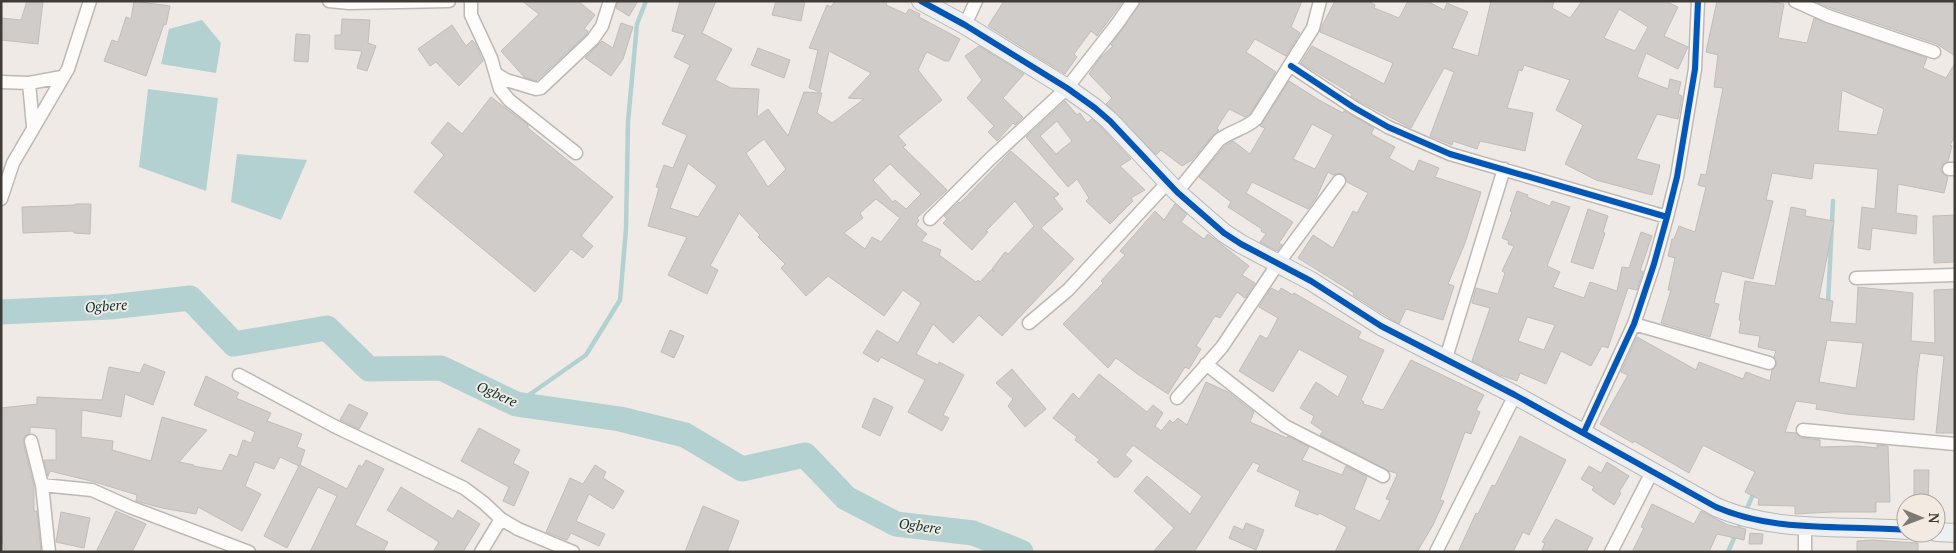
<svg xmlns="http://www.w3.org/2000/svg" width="1956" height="553" font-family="'PT Serif',serif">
  <rect width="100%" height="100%" fill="#efeae6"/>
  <path fill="#b3d1d1" d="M202 20 221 43 216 73 161 64 169 29Z
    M148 89 218 98 206 191 139 167Z
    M237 154 307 160 281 220 231 202Z"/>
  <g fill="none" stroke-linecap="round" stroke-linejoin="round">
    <path stroke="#b3d1d1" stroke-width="4.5" d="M1828 304 1833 201
      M516 404 586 355 620 300 626 229 628 122 637 24 646 1
      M1745 513 1755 490
      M1728 552 1742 520"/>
    <path stroke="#b3d1d1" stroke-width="25" d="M1 312 110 307 190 298 234 344 327 328 369 369 441 368 516 404 620 419 685 435 742 469 805 455 846 498 896 524 973 533 1021 552"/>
  </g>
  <path fill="#d0ccc9" stroke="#c1bdba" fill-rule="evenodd" d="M27 1H43L38 44 1 40V18L21 20Z
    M134 1 170 6 166 25 164 24 146 76 104 61 112 40 118 42 126 17 131 19Z
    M522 1H578L595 15 584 29 588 31 587 34 536 81 524 77 501 51 539 14Z
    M618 1H638L629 16 616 8Z
    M680 1H716L702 33 732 49 715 80 731 88 759 89 757 117 768 109 788 136 804 92 822 93 817 113 832 123 864 99 848 98 871 73 829 51 820 92 809 88 818 50 809 48 827 5 831 7 835 1H887L886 5 906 14 909 9 920 14 919 17 960 39 949 61H945L927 52 926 53 918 70 942 100 898 136 906 145 903 147 947 190 917 218 919 220 916 225 927 234 921 241 941 250 939 255 976 282 978 280 980 282 991 270 995 272 992 269 1005 252 1008 254 1034 226 1015 201 986 231 988 232 972 250 943 223 947 219 944 216 959 202 960 203 1011 151 1059 194 1054 198 1063 209 1041 228 1074 259 1002 336 979 315 953 343 933 324 916 354 938 365 939 362 964 375 943 415 949 418 942 431 908 412 925 380 881 357 878 362 863 353 877 330 898 343 921 303 903 290 884 316 828 276 806 296 781 268 785 264 758 237 760 235 739 213 710 266 718 270 707 294 668 275 687 237 648 226 659 188 656 187 664 165 673 168 687 135 662 124 690 65 674 57 685 35 672 31ZM764 139 786 169 768 187 746 153ZM688 163 717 186 698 217 670 208ZM890 164 921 194 906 209 895 200 893 202 873 180ZM876 199 900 218 881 242 872 237 865 249 844 233 863 218 860 213Z
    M776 1H805L801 21 772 15Z
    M1004 1H1123L1097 36 1091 31 1074 54 1077 57 1065 74 988 26Z
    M1141 1H1302L1291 27 1300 33 1286 56 1255 39 1246 52 1276 72 1250 114 1245 117 1229 109 1217 128 1219 130 1213 135 1192 160 1182 166 1161 150 1156 155 1106 104 1112 98 1089 74 1100 58 1113 46 1111 45Z
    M1335 1H1368L1375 5 1374 8 1399 18 1408 1H1427L1444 10 1447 3 1468 12 1452 48 1478 56 1491 1H1554L1552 8 1570 18 1582 1H1665L1678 7 1664 36 1688 47 1678 69 1646 53 1637 77 1668 89 1670 79 1681 82 1678 94 1682 96 1678 119 1657 114 1636 159 1660 165 1652 195 1596 180 1565 164 1583 125 1556 110 1570 80 1524 65 1522 71 1519 70 1507 108 1533 113 1525 151 1480 141 1477 149 1453 141 1452 145 1430 136 1454 72 1444 68 1411 128 1357 100 1351 96 1352 94 1301 63 1312 46 1384 84 1393 63 1320 32 1323 24ZM1619 9 1648 27 1635 51 1604 38Z
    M1717 1H1768L1784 4 1778 38 1807 43 1814 18 1927 58 1923 68 1946 78 1955 63V136L1950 145 1952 146 1948 161 1942 165 1941 169 1942 173 1948 177 1944 193 1898 184 1896 213 1917 216 1916 234 1872 228 1870 250 1858 248 1862 207 1875 209 1878 169 1814 163 1812 179 1772 173 1766 200 1773 201 1753 279 1722 271 1714 303 1719 304 1710 337 1661 323 1671 290H1668L1675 258 1668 256 1672 239H1674L1679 226 1695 232 1706 187 1698 185 1701 174 1706 175 1723 88 1714 87 1718 55 1706 52ZM1842 90 1884 109 1877 135 1838 131Z
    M1819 1H1955V56L1937 44 1831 8 1818 3Z
    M342 19 370 20 368 43 376 46 367 71 357 68 362 51 335 49V35H341Z
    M621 23 633 27 623 59 611 76 585 58 602 41 613 48Z
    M452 25 466 46 472 40 475 43 483 61 459 86 436 62 430 66 418 49Z
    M296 34 310 35 308 62 294 61Z
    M979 46 1024 74 1003 98 1023 117 1015 125 1013 123 997 141 988 132 994 126 967 98 982 80 965 56Z
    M758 48 790 60 784 78 751 65Z
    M1289 81 1319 100 1343 113 1344 111 1374 128 1371 134 1395 147 1389 158 1414 172 1419 160 1439 168 1435 177 1481 192 1465 243 1448 284 1454 286 1443 320 1406 309 1399 324 1353 295 1354 293 1298 258 1313 235 1333 248 1353 211 1357 213 1368 193 1347 182 1343 174 1339 173 1333 175 1328 172 1316 198 1308 209 1252 182 1246 193 1293 222 1279 243 1282 245 1277 251 1260 242 1266 234 1261 231 1262 229 1228 207 1231 202 1199 177 1225 146 1233 141 1250 154 1265 128 1260 126ZM1312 124 1333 135 1315 169 1293 159Z
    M491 97 528 125V128L613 197 581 236 593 246 583 258 571 249 535 292 414 192 444 155 431 143 448 122 462 134Z
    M1065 101 1077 115 1080 113 1087 123 1092 119 1103 129 1131 159 1120 166 1145 190 1131 198 1133 201 1110 224 1086 201 1089 198 1077 179 1068 187 1026 137ZM1057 121 1072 141 1056 154 1040 136Z
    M1517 191 1528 195 1527 197 1550 206 1552 201 1570 207 1547 266 1560 272 1553 287 1584 298 1590 282 1617 291 1622 267 1629 268 1641 232 1652 236 1640 271H1643L1637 290 1628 288 1608 348 1602 346 1591 366 1561 351 1546 384 1520 373 1517 381 1500 375 1472 361 1490 308 1472 303 1476 288 1498 294 1505 273 1502 271 1514 246 1508 244 1509 241 1502 238 1512 212 1510 211ZM1527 317 1555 325 1544 350 1518 341Z
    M75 204H91L90 234 74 233V231L23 233 22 207 75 205Z
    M1175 204 1187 214 1181 222 1204 239 1208 234 1249 266 1242 275 1255 283 1245 298 1237 292 1220 318 1215 316 1196 346 1201 349 1189 369 1185 367 1168 394 1139 375 1116 358 1108 368 1063 324 1103 283 1101 281 1125 255 1120 251 1155 211 1164 220Z
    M1791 207 1806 210 1805 216 1834 221 1819 298 1833 301 1830 322 1856 324 1858 287 1913 293 1911 341 1935 343 1934 290 1955 289V433H1936L1944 356 1920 353 1917 374 1914 420 1846 414 1816 409 1817 404 1796 401 1785 432 1796 433 1802 438 1820 440V447L1859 446 1877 448V445L1888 446 1890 502H1876V512H1832L1795 514V506L1758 505 1759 499 1745 492 1755 472 1703 445 1689 473 1634 441 1633 443 1600 424 1628 375 1621 372 1637 337 1696 370 1699 362 1743 379 1746 372 1770 381 1772 370 1777 365 1774 357 1776 351 1758 347 1760 336 1739 333 1741 321 1739 320 1745 281 1775 286ZM1827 340 1863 343 1856 388 1819 382Z
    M1588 209 1608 216 1603 232 1605 233 1593 269 1571 262Z
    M1955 215V262L1934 263 1933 216Z
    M1271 288 1279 292 1281 288 1293 295 1294 293 1361 332 1358 338 1384 350 1361 400 1364 402 1363 404 1383 410 1411 360 1484 395 1476 410 1480 412 1471 434 1465 432 1440 500 1444 501 1433 525 1417 552H1335L1347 527 1319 513 1318 515 1295 506 1300 491 1257 471 1260 465 1253 462 1194 552H1153L1174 528 1134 491 1147 476 1190 514 1202 496 1133 445 1125 455 1132 461 1118 477H1114L1097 462 1100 460 1075 440 1077 437 1053 418 1073 393 1079 399 1099 374 1147 412 1153 405 1163 413 1155 426 1161 431 1170 420 1173 423 1178 418 1187 425 1206 382 1228 392 1254 412 1250 422 1287 438 1288 436 1309 447 1302 460 1342 475 1346 466 1367 477 1354 509 1380 521 1390 500 1386 499 1397 475 1396 473 1389 471 1320 435 1323 431 1311 423 1314 416 1300 408 1316 382 1338 397 1348 376 1299 349 1273 392 1239 371 1260 335 1267 339 1278 318 1259 307Z
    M670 330 684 336 674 358 661 352Z
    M144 364 165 372 153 405 125 394 121 417 82 410 81 437 113 441 112 450 151 461 162 417 207 430 179 462 194 465 193 466 222 471 230 454 237 457 243 440 251 443 255 432 194 405 206 376 239 393 236 398 271 413 267 421 302 434 297 447 305 450 300 465 347 489 359 465 362 467 366 460 384 469 355 525 388 542 383 552H310L337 496 318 487 287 548 264 536 299 466 280 457 274 469 255 462 245 486 261 494 242 531 198 507 196 514 162 508 136 501 137 495 95 482 50 471 48 476 44 460H56V429L30 427V433L25 436 23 442 34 486V511H37L41 552H4V544H1V408L37 404V397L102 400 109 367 140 373Z
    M1012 369 1046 409 1025 427 1008 406 1013 399 996 383Z
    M874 398 893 407 880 436 862 427Z
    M349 404 368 413 359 429 340 420Z
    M479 428 520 450 513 463 529 472 514 506 503 501 509 487 461 461Z
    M1520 436 1566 460 1529 535 1523 532 1513 552H1458L1476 513 1478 514 1492 485 1495 486Z
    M1607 462 1629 476 1619 492 1621 493 1614 505 1592 490 1594 487 1581 479 1589 466 1601 473Z
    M595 465 606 472 603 478 624 491 613 509 589 494 576 521 605 534 599 546 571 533 567 540 546 532 570 478 583 484Z
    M1914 470H1929L1928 503H1914Z
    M401 487 453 519 458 510 480 524 463 552H433L439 542 387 510Z
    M1652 504 1694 524 1701 511 1728 525 1746 529 1744 540 1717 534 1709 552H1632L1644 528 1641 527Z
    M703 506 739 521 727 552H685Z
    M116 511 146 524 132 552H96Z
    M61 512 90 518 84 548 56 542Z
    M1556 519 1593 538 1586 552H1541L1545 543 1542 542Z
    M1246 523 1264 530 1256 550 1229 538 1234 526 1243 530Z
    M1750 533 1763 534 1762 544H1749Z
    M1871 540 1918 543V552H1857V541Z"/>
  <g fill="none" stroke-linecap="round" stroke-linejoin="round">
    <defs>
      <path id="street" d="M329 1 349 3 449 1
        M471 1V15L491 58 500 89 509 100 576 153
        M1795 1 1828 16 1934 52
        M965 25 976 1
        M1291 66 1353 107 1388 127 1450 154 1667 217
        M496 74 506 80 536 89 541 88 593 39 602 26 610 1
        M1 82 29 83 62 77
        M29 83 33 126
        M1949 169H1955
        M1177 192 1219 140C1231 131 1245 129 1256 119L1313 28 1320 1
        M1 199 13 163 68 69 90 1
        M930 219 990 159 1067 88 1117 24 1133 1
        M1856 278 1955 275
        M1029 323 1068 290 1168 182
        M1634 324 1769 363
        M1446 358 1504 169
        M1206 364 1285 426 1383 476
        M239 375 334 426 464 488 484 503 501 519 518 529 573 552
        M1177 398 1222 347 1277 265 1339 181
        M1803 430 1955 444
        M1584 432 1634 324 1654 264 1667 217 1677 177 1695 69 1698 1
        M31 441 42 485 49 552
        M42 485 92 490 130 507 249 552
        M481 552 501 519
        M1436 552 1515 395
        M1611 552 1652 472
        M1805 552V525"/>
      <path id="secondary" d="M921 1 965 25 1067 88 1095 108 1110 121 1177 192 1224 233 1241 244 1311 281 1381 326 1515 395 1716 507C1775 533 1843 525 1906 530
        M1936 532 1955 533"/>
    </defs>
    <use href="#street" stroke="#bcb8b5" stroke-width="15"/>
    <use href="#secondary" stroke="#bcb8b5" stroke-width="20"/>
    <use href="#street" stroke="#fdfcfb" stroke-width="12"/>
    <use href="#secondary" stroke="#edf0f2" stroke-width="18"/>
    <defs>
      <path id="cycleway" d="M921 1 965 25 1067 88 1095 108 1110 121 1177 192 1224 233 1241 244 1311 281 1381 326 1515 395 1716 507C1775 533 1843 525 1906 530
        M1291 66 1353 107 1388 127 1450 154 1667 217
        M1584 432 1634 324 1654 264 1667 217 1677 177 1695 69 1698 1"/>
    </defs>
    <use href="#cycleway" stroke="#f3eae2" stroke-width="9"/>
    <use href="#cycleway" stroke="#0057b8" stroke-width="6"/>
  </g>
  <g text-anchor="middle" stroke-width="4" stroke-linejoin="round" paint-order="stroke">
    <g font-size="14" font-style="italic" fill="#063335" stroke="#f3eae2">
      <text transform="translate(106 306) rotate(-4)" y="5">Ogbere</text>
      <text transform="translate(497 394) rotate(24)" y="5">Ogbere</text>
      <text transform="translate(920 526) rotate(8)" y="5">Ogbere</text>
    </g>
  </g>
  <rect width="1956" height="553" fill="none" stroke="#3f3c38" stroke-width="5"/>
  <g transform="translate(1921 518) rotate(91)"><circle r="24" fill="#f3eae2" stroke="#aba49e"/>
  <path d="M0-4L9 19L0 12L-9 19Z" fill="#7d7975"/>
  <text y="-8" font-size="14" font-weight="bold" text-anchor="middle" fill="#3f3c38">N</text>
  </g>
</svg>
